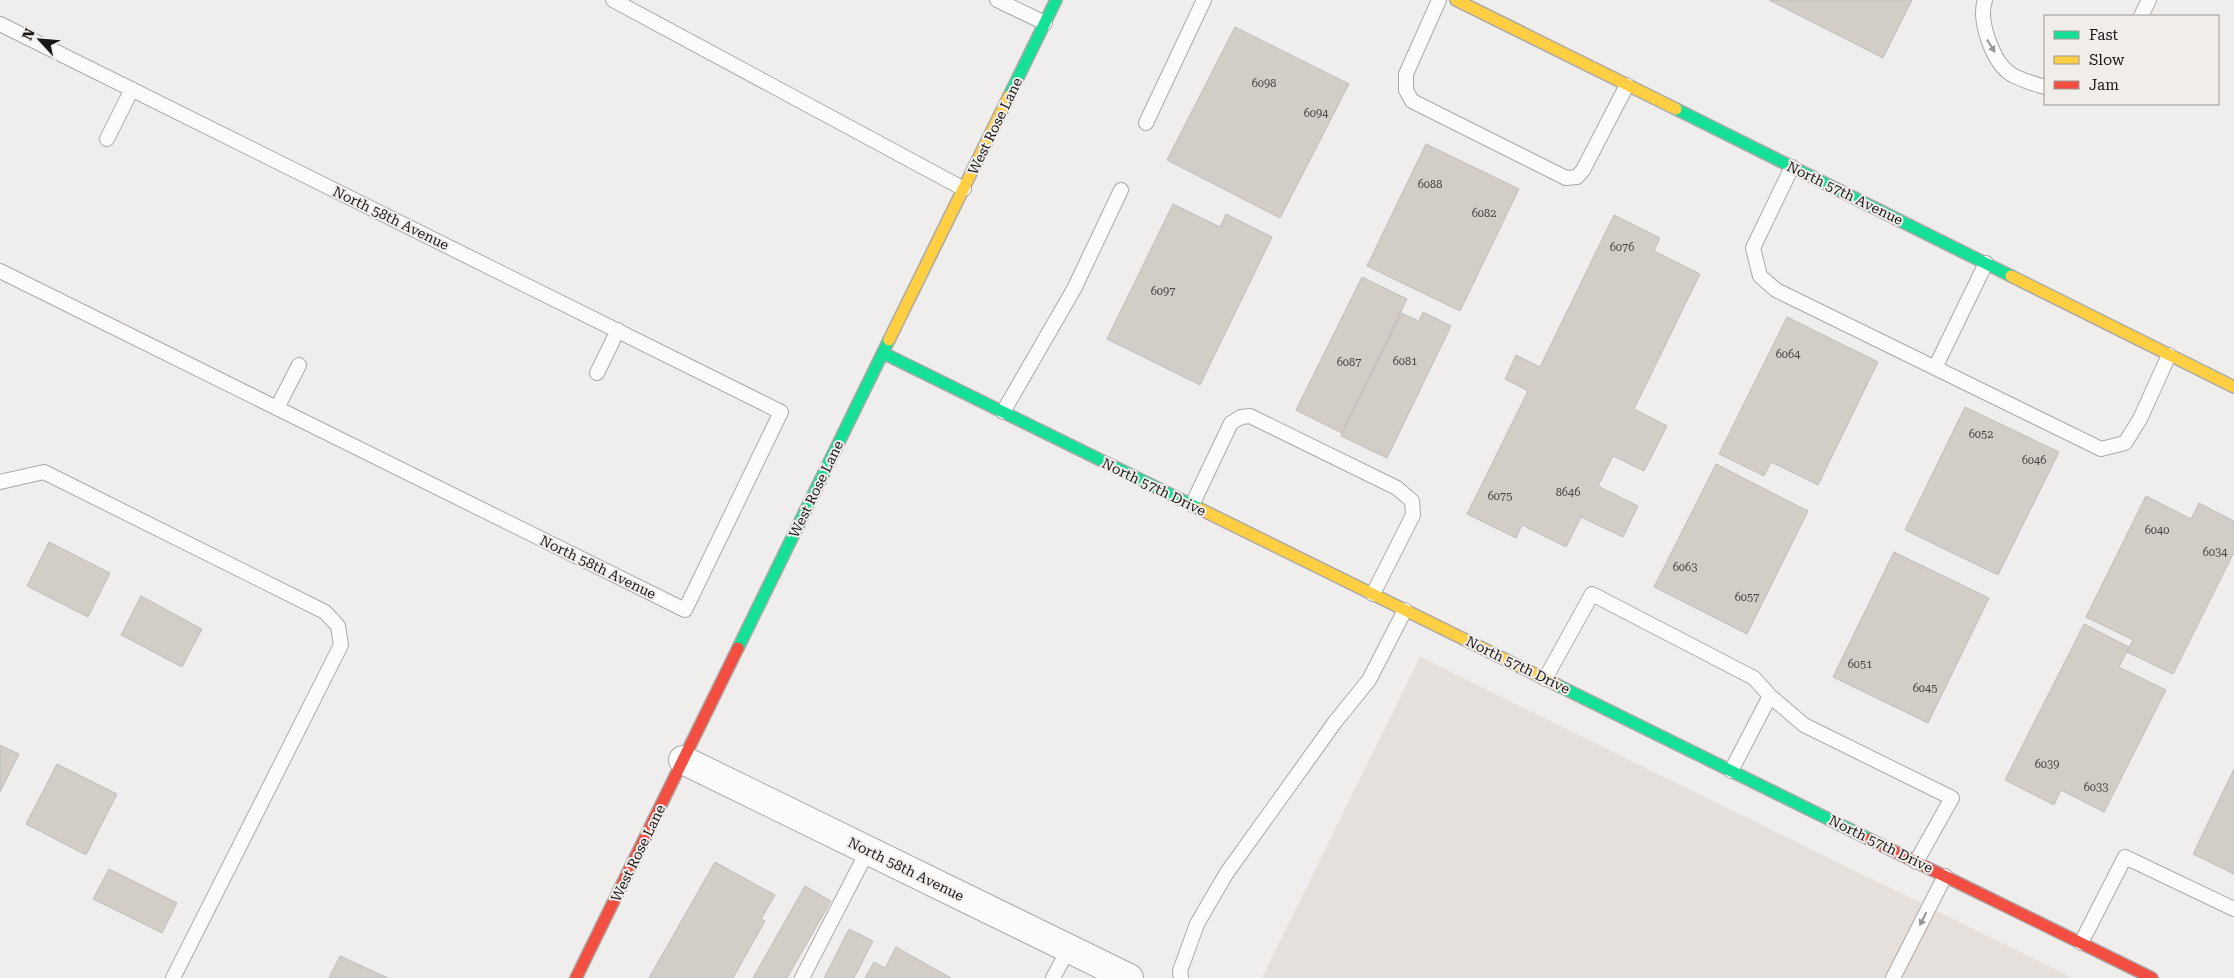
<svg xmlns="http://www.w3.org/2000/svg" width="2234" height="978" font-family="'Roboto Serif',serif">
  <rect width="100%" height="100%" fill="#f0eeec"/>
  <path fill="#e5e0db" d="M1420 657 2073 978H1262Z"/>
  <path fill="#d2cdc7" stroke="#bfbebd" d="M1769 0H1912L1883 58Z
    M1235 27 1349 84 1280 218 1167 160Z
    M1426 144 1519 189 1460 311 1367 266Z
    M1173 204 1220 227 1226 214 1272 237 1200 385 1107 339Z
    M1614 215 1660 238 1654 251 1700 274 1634 409 1667 426 1644 471 1613 456 1598 486 1638 506 1623 537 1581 517 1566 547 1522 525 1516 538 1467 514 1528 391 1505 379 1516 355 1540 367Z
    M1362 277 1407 299 1342 433 1296 410Z
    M1423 312 1451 326 1387 458 1341 436 1401 313 1419 321Z
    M1787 317 1878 362 1818 485 1771 462 1764 476 1719 454Z
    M1965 407 2059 452 1998 575 1905 530Z
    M1716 464 1808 511 1747 634 1654 587Z
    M2146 496 2191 519 2199 503 2234 521V552L2173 674 2127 652 2133 640 2086 617Z
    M49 542 110 573 88 617 27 586Z
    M1894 552 1989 598 1928 723 1833 677Z
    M141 596 202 629 182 667 121 635Z
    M2084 624 2129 647 2119 667 2166 690 2104 812 2061 790 2054 805 2005 780Z
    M0 745 19 754 0 792Z
    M57 764 117 794 86 855 26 824Z
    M2234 769V874L2193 854Z
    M715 862 775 895 761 919 765 921 733 978H649Z
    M109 869 177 903 162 933 93 899Z
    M805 886 831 901 787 978H753Z
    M849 929 873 941 854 978H824Z
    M896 947 951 978H865L874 962 885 968Z
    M340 956 388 978H329Z"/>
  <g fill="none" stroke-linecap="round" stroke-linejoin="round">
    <defs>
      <path id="lane" d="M613 0 964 189
        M997 0 1045 23
        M1439 0 1406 74V90L1412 101 1566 178 1577 177 1583 170 1627 85
        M1985 0C1978 20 1992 59 2008 72 2016 79 2035 84 2045 87
        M2141 16 2149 0
        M0 24 781 412 685 610 0 271
        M1146 123 1204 0
        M107 139 132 89
        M1792 167 1753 248 1760 276 1776 290 2101 449 2125 443 2140 419 2169 355
        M1935 368 1986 263
        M597 373 618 330
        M277 408 299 365
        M1003 412 1074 289 1121 190
        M0 482 44 472 325 612 338 626 341 645 173 978
        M1192 505 1231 423 1241 417 1250 416 1397 488 1412 501 1413 515 1373 594
        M1545 679 1592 594 1754 678 1770 696 1731 771
        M1770 696 1804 725 1952 798 1916 862
        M2081 943 2125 857 2234 909
        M802 978 868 850
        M1053 978 1069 948
        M1181 978 1180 971 1197 924 1226 874 1335 722 1369 680 1405 610
        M1893 978 1945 876"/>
      <path id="street" d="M683 760 1129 978"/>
      <path id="fast" d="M1009 96 1056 0
        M1676 109 2011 276
        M883 353 1200 509
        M738 648 889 340
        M1557 685 1869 839"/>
      <path id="slow" d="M1456 0 1676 109
        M2011 276 2234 387
        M889 340 1009 96
        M1200 509 1557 685"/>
      <path id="jam" d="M1869 839 2152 978
        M576 978 738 648"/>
    </defs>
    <use href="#lane" stroke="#aba9a8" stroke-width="16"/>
    <use href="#street" stroke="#aba9a8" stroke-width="30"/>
    <use href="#fast" stroke="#aba9a8" stroke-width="14"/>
    <use href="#slow" stroke="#aba9a8" stroke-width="14"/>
    <use href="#jam" stroke="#aba9a8" stroke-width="14"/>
    <use href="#lane" stroke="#fdfcfc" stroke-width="14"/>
    <use href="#street" stroke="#fdfcfc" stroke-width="28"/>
    <use href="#fast" stroke="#16e098" stroke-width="11"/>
    <use href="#slow" stroke="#ffcf43" stroke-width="11"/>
    <use href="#jam" stroke="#f24e42" stroke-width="11"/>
  </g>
  <defs><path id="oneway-solid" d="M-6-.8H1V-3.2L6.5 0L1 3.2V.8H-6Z" transform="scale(1.25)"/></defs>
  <g fill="#969594">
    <use href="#oneway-solid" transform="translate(1991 46) rotate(58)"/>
    <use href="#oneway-solid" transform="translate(1923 919) rotate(117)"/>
  </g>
  <g text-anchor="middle" stroke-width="4" stroke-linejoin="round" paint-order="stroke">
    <g font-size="11" fill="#464442">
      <text x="1264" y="87">6098</text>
      <text x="1316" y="117">6094</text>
      <text x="1430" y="188">6088</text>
      <text x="1484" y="217">6082</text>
      <text x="1622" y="251">6076</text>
      <text x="1163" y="295">6097</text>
      <text x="1788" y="358">6064</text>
      <text x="1405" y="365">6081</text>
      <text x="1349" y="366">6087</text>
      <text x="1981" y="438">6052</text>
      <text x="2034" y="464">6046</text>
      <text x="1568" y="496">8646</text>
      <text x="1500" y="500">6075</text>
      <text x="2157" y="534">6040</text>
      <text x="2215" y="556">6034</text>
      <text x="1685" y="571">6063</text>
      <text x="1747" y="601">6057</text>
      <text x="1860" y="668">6051</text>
      <text x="1925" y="692">6045</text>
      <text x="2047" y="768">6039</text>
      <text x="2096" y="791">6033</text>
    </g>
    <g font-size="14" fill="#181716" stroke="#f1edeb">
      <text transform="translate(995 126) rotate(-64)" y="5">West Rose Lane</text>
      <text transform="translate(1845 193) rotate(26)" y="5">North 57th Avenue</text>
      <text transform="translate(391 218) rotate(26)" y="5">North 58th Avenue</text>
      <text transform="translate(1154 487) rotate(26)" y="5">North 57th Drive</text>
      <text transform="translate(816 489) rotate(-64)" y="5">West Rose Lane</text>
      <text transform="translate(598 567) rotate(26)" y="5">North 58th Avenue</text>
      <text transform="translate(1518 665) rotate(26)" y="5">North 57th Drive</text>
      <text transform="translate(1881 844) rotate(26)" y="5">North 57th Drive</text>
      <text transform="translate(638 853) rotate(-64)" y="5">West Rose Lane</text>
      <text transform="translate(906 869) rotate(26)" y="5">North 58th Avenue</text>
    </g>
  </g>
  <rect x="2044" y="15" width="175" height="90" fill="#f1edeb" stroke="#9a9796"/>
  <rect x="2054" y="31" width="25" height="8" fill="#16e098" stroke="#9a9796"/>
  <text x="2089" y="40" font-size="15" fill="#181716">Fast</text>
  <rect x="2054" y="56" width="25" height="8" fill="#ffcf43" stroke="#9a9796"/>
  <text x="2089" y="65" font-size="15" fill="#181716">Slow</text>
  <rect x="2054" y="81" width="25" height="8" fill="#f24e42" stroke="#9a9796"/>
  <text x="2089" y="90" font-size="15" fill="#181716">Jam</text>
  <g transform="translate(40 40) rotate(296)" stroke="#f1edeb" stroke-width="4" paint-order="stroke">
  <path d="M0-4L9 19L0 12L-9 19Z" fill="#181716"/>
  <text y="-8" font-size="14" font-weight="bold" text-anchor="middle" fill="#181716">N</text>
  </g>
</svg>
